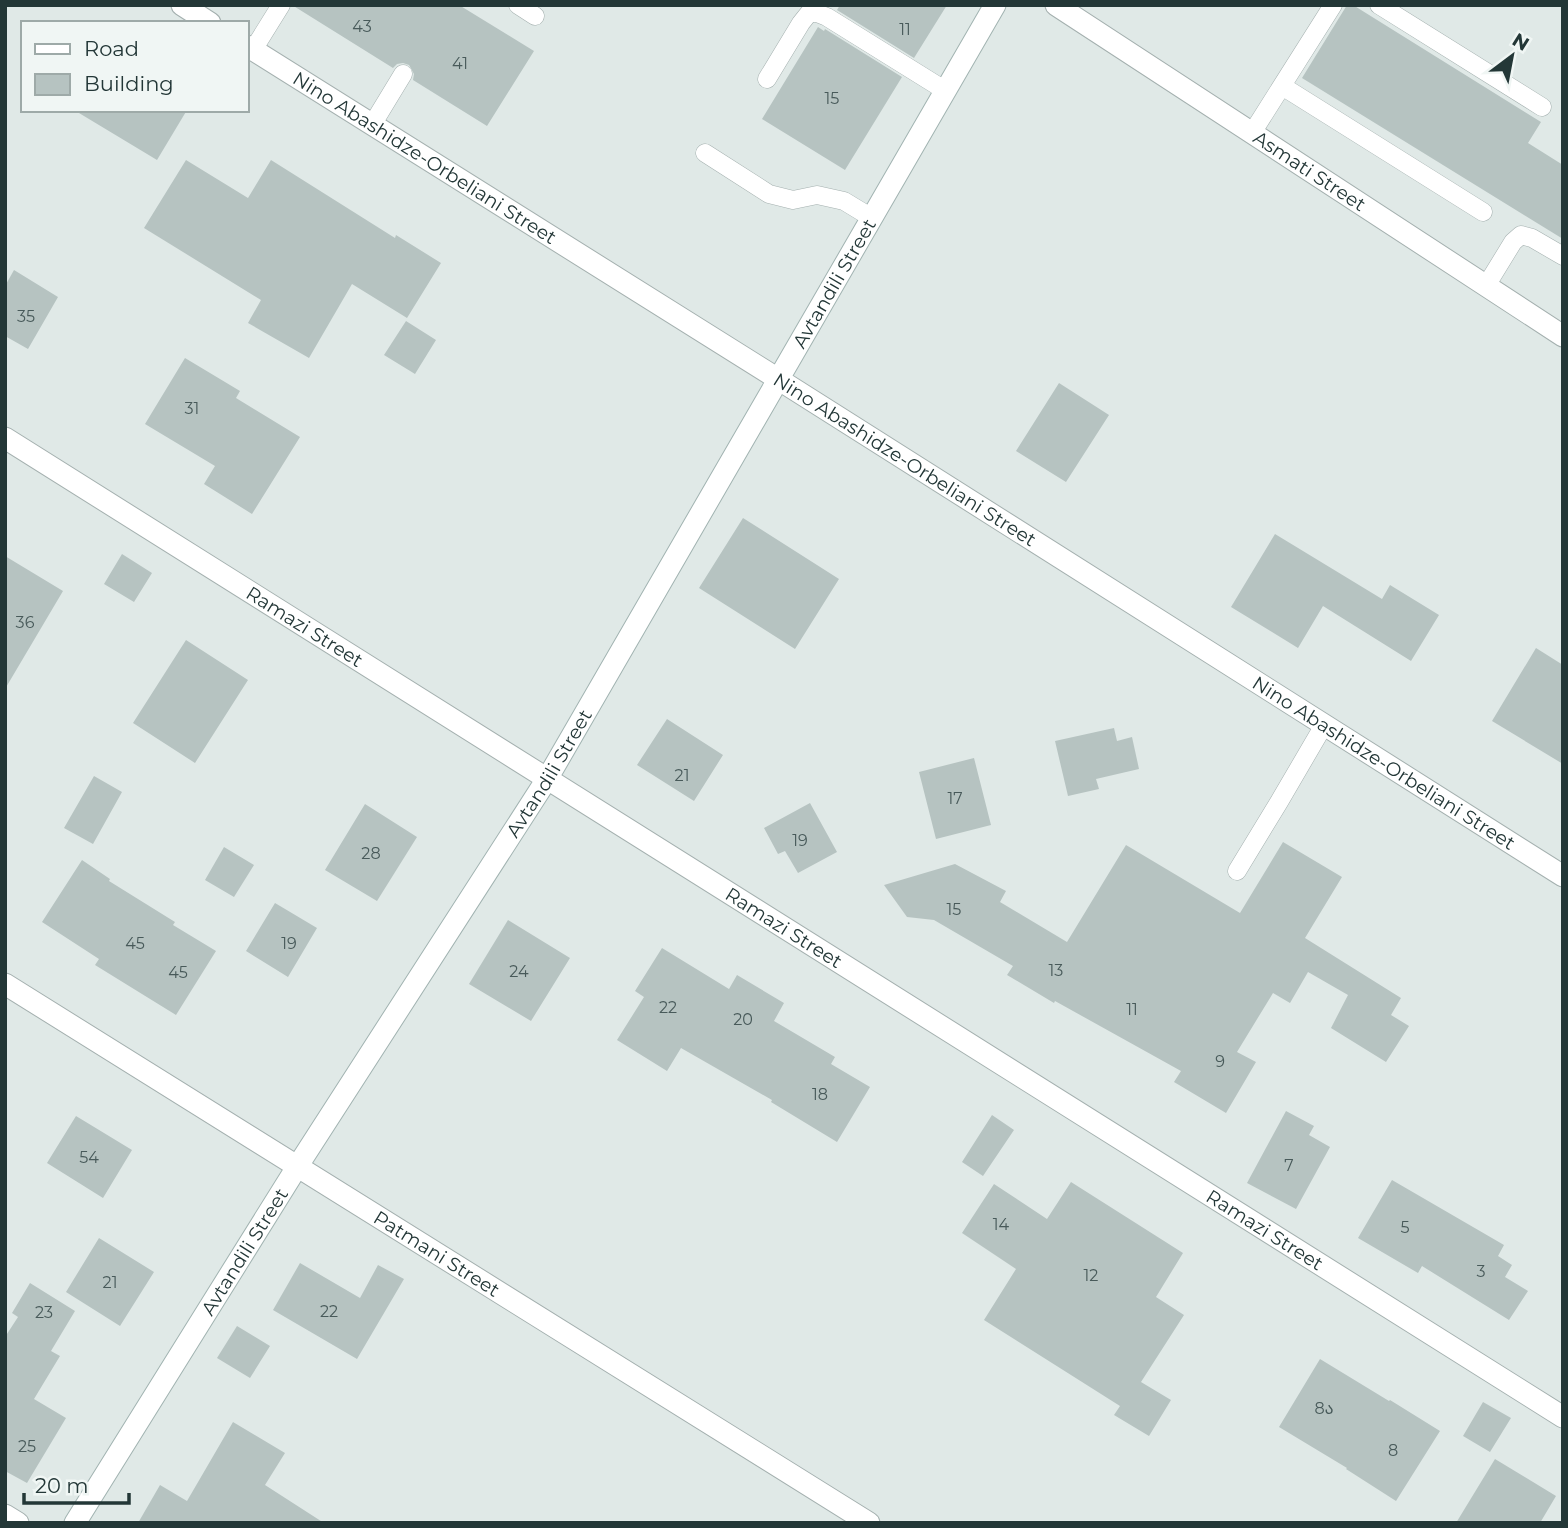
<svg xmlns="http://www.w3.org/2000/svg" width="1568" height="1528" font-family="Montserrat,'Noto Sans Georgian',sans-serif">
  <rect width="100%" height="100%" fill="#e0e9e7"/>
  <path fill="#b6c3c1" d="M292 5H459L534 51 487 126 413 80 414 74 409 65 403 63 397 64 393 68Z
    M840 5H947L914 58 837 10Z
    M1347 5H1353L1541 122 1528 143 1563 165V239L1302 78Z
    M818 27 824 31 825 29 902 77 845 170 762 119Z
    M74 110H187L157 160Z
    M186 160 248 198 271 160 395 238 396 235 441 263 407 318 352 284 309 358 248 323 261 300 144 228Z
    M14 270 58 297 28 349 5 336V286Z
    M406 321 436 340 415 374 384 355Z
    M185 358 240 391 236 398 300 437 252 514 204 484 215 466 145 424Z
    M1059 383 1109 415 1066 482 1016 451Z
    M743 518 839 579 795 649 699 588Z
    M1275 534 1382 599 1390 585 1439 615 1411 661 1323 606 1298 648 1231 607Z
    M122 554 152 573 134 602 104 584Z
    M5 556 63 591 5 689Z
    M186 640 248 680 195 763 133 723Z
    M1536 648 1563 665V764L1492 721Z
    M667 719 723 755 694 801 637 765Z
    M1114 728 1117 741 1132 737 1139 769 1096 779 1099 789 1068 796 1055 741Z
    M974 758 991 825 936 839 919 772Z
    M94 776 122 792 93 844 64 828Z
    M810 803 837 852 798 873 785 851 778 854 764 828Z
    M365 804 417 837 377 901 325 870Z
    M1283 842 1342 877 1305 938 1401 998 1391 1015 1409 1026 1386 1062 1331 1028 1348 995 1308 972 1290 1003 1273 993 1237 1052 1256 1062 1226 1113 1174 1082 1181 1071 1055 1001 1054 1003 1007 975 1013 966 934 920 907 917 884 885 955 864 1006 891 1000 902 1067 942 1126 845 1240 913Z
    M224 847 254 865 234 897 205 880Z
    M82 860 110 879 109 881 175 922 173 925 216 951 176 1015 95 965 99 959 42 922Z
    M275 903 317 928 288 977 246 951Z
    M508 920 570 958 531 1021 469 984Z
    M662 948 729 989 737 975 784 1003 774 1021 835 1057 831 1064 870 1087 837 1142 771 1102 772 1100 681 1048 667 1071 617 1040 644 997 635 991Z
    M1286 1111 1314 1126 1309 1135 1330 1147 1296 1209 1247 1183Z
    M992 1115 1014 1130 983 1176 962 1162Z
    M76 1116 132 1150 103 1198 47 1163Z
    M1392 1180 1504 1245 1498 1256 1512 1265 1505 1277 1528 1291 1509 1320 1422 1266 1418 1273 1358 1238Z
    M1071 1182 1183 1253 1156 1297 1184 1315 1141 1382 1171 1400 1149 1436 1114 1415 1120 1406 984 1320 1016 1269 962 1233 994 1184 1047 1219Z
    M99 1238 154 1272 120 1326 66 1292Z
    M300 1263 360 1298 378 1265 404 1279 357 1359 273 1310Z
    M30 1283 75 1311 51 1351 60 1356 34 1399 66 1418 27 1483 5 1471V1337L18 1317 12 1313Z
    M237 1326 270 1346 250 1378 217 1358Z
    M1320 1359 1389 1401 1390 1400 1440 1431 1396 1501 1346 1469 1347 1468 1279 1427Z
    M1483 1402 1511 1418 1490 1452 1463 1436Z
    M233 1422 285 1453 265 1485 324 1523H138L160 1485 187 1501Z
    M1495 1459 1556 1496 1540 1523H1456Z"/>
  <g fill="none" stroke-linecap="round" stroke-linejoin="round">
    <defs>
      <path id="lane" d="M518 5 535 16
        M1379 5 1542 107
        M253 50 281 5
        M767 79 801 23 809 13H817L827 17 946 91
        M1282 86 1483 212
        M372 125 403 74
        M1252 133 1333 5
        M705 153 769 194 793 200 817 195 844 201 872 218
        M1486 286 1513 242 1521 235 1532 238 1563 256
        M1237 871 1279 802 1324 725"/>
      <g id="street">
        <path d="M182 5 210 23"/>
        <path id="s1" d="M1056 5 1563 336"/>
        <path id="s2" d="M247 46 778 379 1563 876"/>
        <path id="s3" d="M5 438 1563 1417"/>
        <path id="s4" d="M5 984 869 1523"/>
        <path d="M5 1515 18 1523"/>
      </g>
      <g id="secondary">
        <path id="s5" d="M75 1523 297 1167 547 779 995 5"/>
      </g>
    </defs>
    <use href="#lane" stroke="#a4b0af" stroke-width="19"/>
    <use href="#street" stroke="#a4b0af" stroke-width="23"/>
    <use href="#secondary" stroke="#a1b3b1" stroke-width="23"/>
    <use href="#lane" stroke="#fff" stroke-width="18"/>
    <use href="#street" stroke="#fff" stroke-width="21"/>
    <use href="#secondary" stroke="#fff" stroke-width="21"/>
  </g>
  <g text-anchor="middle" stroke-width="5" stroke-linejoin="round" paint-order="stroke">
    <g font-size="16" fill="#485a5a">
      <text x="362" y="32">43</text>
      <text x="905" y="35">11</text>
      <text x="460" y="69">41</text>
      <text x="832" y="104">15</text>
      <text x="26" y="322">35</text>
      <text x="192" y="414">31</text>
      <text x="25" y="628">36</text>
      <text x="682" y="781">21</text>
      <text x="955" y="804">17</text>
      <text x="800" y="846">19</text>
      <text x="371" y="859">28</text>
      <text x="954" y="915">15</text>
      <text x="135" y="949">45</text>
      <text x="289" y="949">19</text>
      <text x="1056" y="976">13</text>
      <text x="519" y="977">24</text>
      <text x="178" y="978">45</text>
      <text x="668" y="1013">22</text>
      <text x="1132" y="1015">11</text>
      <text x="743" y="1025">20</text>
      <text x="1220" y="1067">9</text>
      <text x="820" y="1100">18</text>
      <text x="89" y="1163">54</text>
      <text x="1289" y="1171">7</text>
      <text x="1001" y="1230">14</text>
      <text x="1405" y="1233">5</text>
      <text x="1481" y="1277">3</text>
      <text x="1091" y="1281">12</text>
      <text x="110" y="1288">21</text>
      <text x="329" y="1317">22</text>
      <text x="44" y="1318">23</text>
      <text x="1324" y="1414">8ა</text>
      <text x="27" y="1452">25</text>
      <text x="1393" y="1456">8</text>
    </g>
    <g font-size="19" fill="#233737" stroke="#f0f6f4">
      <text dy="7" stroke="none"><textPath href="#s2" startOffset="210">Nino Abashidze-Orbeliani Street</textPath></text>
      <text dy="7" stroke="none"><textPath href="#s1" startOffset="303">Asmati Street</textPath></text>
      <text dy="7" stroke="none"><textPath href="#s5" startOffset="1454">Avtandili Street</textPath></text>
      <text dy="7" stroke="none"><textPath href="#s2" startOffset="777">Nino Abashidze-Orbeliani Street</textPath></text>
      <text dy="7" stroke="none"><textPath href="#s3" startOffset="354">Ramazi Street</textPath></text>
      <text dy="7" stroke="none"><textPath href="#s2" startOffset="1344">Nino Abashidze-Orbeliani Street</textPath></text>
      <text dy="7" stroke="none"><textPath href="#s5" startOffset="887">Avtandili Street</textPath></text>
      <text dy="7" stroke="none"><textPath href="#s3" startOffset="920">Ramazi Street</textPath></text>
      <text dy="7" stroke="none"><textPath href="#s3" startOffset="1488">Ramazi Street</textPath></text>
      <text dy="7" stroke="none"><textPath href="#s5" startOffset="320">Avtandili Street</textPath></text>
      <text dy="7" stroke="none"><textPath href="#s4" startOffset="509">Patmani Street</textPath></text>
    </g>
  </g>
  <rect width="1568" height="1528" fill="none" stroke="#233737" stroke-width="14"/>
  <rect x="21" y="21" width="228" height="91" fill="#f0f6f4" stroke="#9eaaa8" stroke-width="2"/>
  <rect x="35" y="44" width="35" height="10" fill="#ffffff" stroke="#9eaaa8" stroke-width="2"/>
  <text x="84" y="56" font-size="21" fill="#233737">Road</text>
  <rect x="35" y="74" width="35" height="21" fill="#b6c3c1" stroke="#9eaaa8" stroke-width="2"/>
  <text x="84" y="91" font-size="21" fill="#233737">Building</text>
  <g transform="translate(1512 56) rotate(32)" stroke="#f0f6f4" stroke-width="5" paint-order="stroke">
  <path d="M0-5L12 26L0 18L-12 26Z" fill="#233737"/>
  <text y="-10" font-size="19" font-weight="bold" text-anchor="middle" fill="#233737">N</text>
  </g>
  <path d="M24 1493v10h105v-10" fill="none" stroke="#233737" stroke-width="3.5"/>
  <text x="35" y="1493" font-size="21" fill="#233737" stroke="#f0f6f4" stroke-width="5" paint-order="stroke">20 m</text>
</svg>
